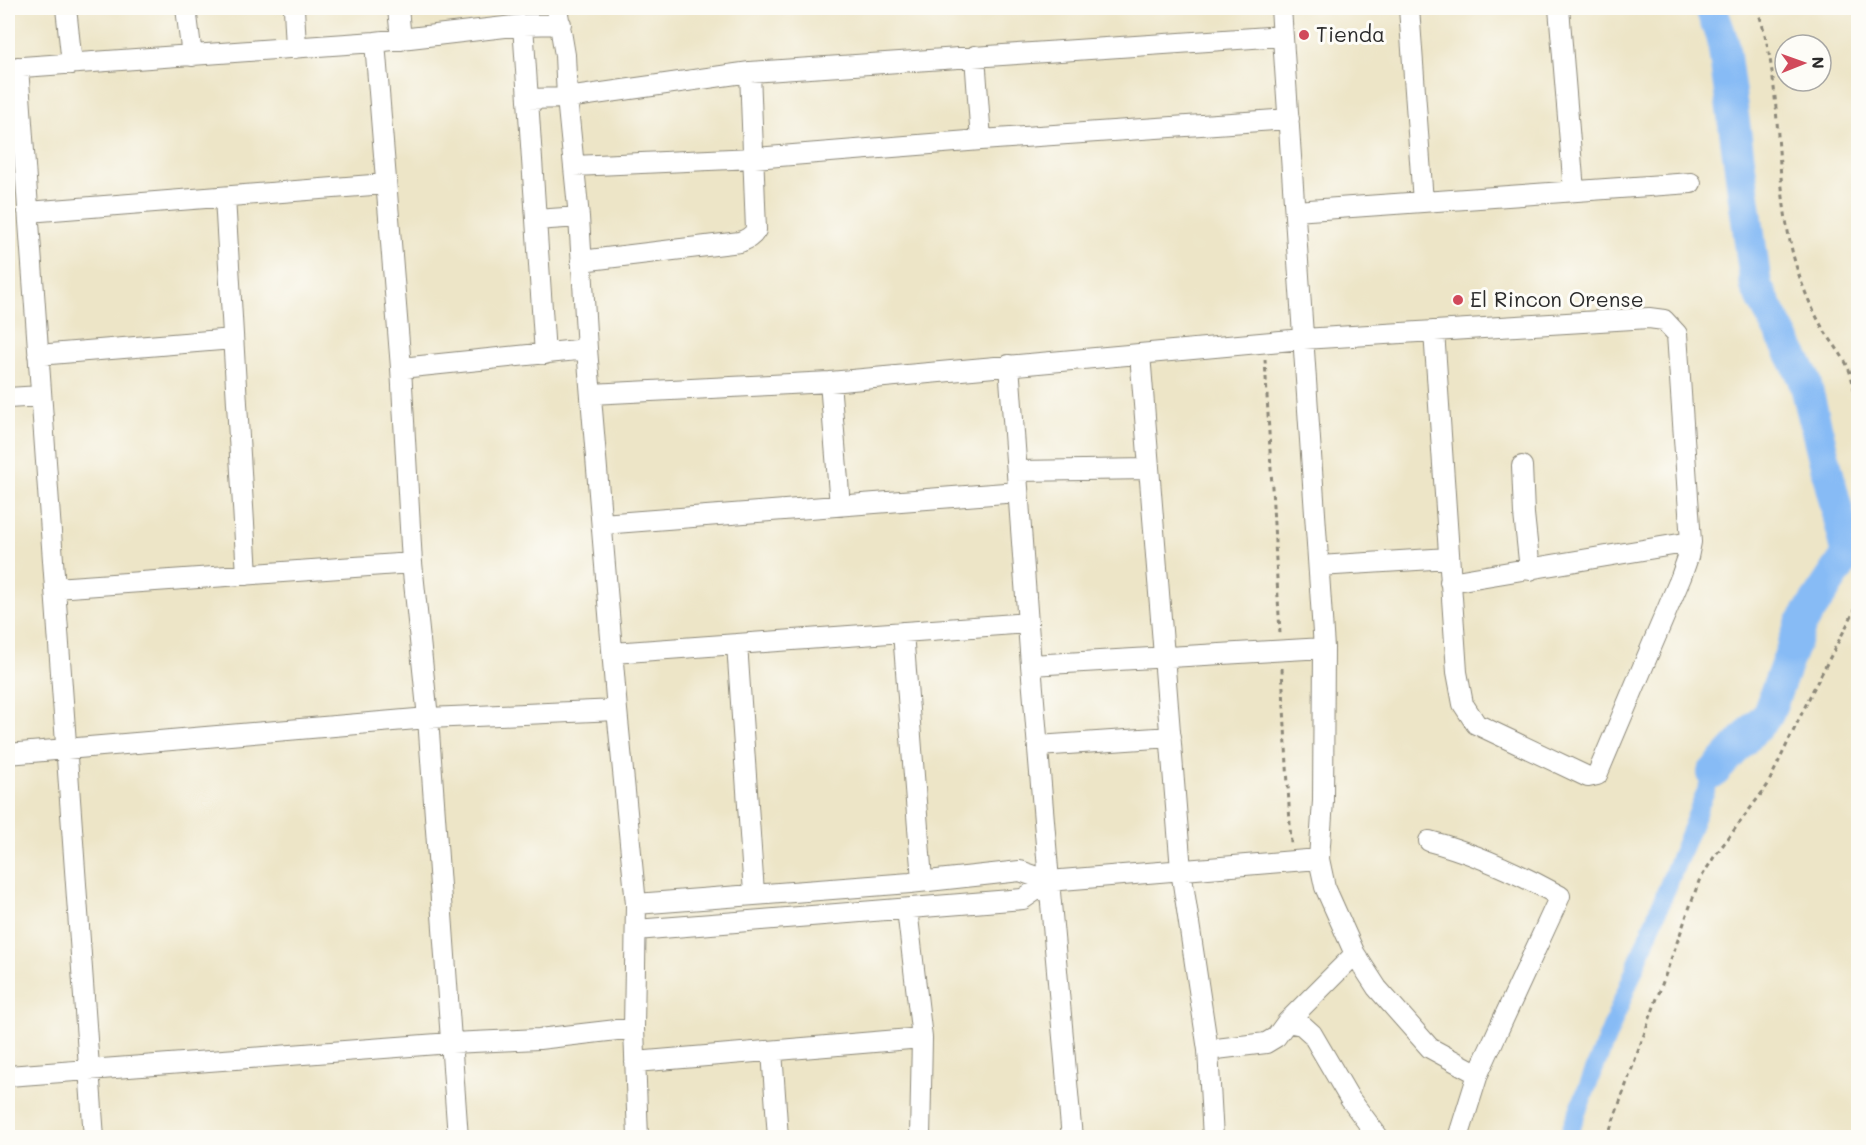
<svg xmlns="http://www.w3.org/2000/svg" width="1866" height="1145" font-family="Mali,sans-serif">
  <rect width="100%" height="100%" fill="#fdfcf7"/>
  <filter id="ink" filterUnits="userSpaceOnUse"><feTurbulence type="fractalNoise" baseFrequency=".0167" numOctaves="2"/><feDisplacementMap in="SourceGraphic" scale="12" xChannelSelector="R" yChannelSelector="G"/><feConvolveMatrix kernelMatrix="1 2 1 2 8 2 1 2 1" color-interpolation-filters="sRGB"/></filter>
  <filter id="wash" filterUnits="userSpaceOnUse"><feTurbulence type="fractalNoise" baseFrequency=".008" numOctaves="4" result="noise"/><feDisplacementMap in="SourceGraphic" scale="24" xChannelSelector="R" yChannelSelector="G"/><feGaussianBlur stdDeviation="1.35" result="paint"/><feColorMatrix in="noise" values="0 0 0 0 0 0 0 0 0 0 0 0 0 0 0 0 0 1.4 0 .05"/><feComposite in="paint" operator="in"/></filter>
  <g filter="url(#wash)">
    <rect width="100%" height="100%" fill="#ede5c7"/>
    <g fill="none" stroke-linecap="round" stroke-linejoin="round">
      <path stroke="#87bbf5" stroke-width="18" d="M1567 1138 1713 773"/>
      <path stroke="#87bbf5" stroke-width="32" d="M1711 8 1723 42 1756 286 1804 378 1848 554 1801 624 1768 714 1713 773"/>
    </g>
  </g>
  <g filter="url(#ink)">
    <g fill="none" stroke-linecap="round" stroke-linejoin="round">
      <defs>
        <path id="minor" d="M66 8 72 64
          M186 8 192 56
          M294 8 296 48
          M398 8 401 40
          M557 8 565 55 567 98 579 217 587 349 617 710 636 904 634 1028 638 1138
          M1281 8 1324 648 1323 801 1319 859 1325 887 1355 954 1377 988 1430 1048 1478 1074
          M1409 8 1423 202
          M1559 8 1574 191
          M523 25 545 354
          M375 42 401 368 412 563 428 718 458 1138
          M975 56 981 140
          M18 67 94 1138
          M8 68 375 42 523 25 561 24
          M528 99 567 98 750 72 1283 36
          M574 166 754 158 981 140 1289 119
          M225 197 247 575
          M1295 211 1691 183
          M28 212 385 184
          M536 220 579 217
          M581 261 740 242C747 239 752 237 756 230L750 72
          M1140 354 1181 870 1208 1050 1213 1138
          M38 355 233 339
          M1009 365 1031 665 1324 648
          M401 368 587 349
          M830 382 840 506
          M591 394 830 382 1303 339 1649 318 1664 320 1677 334 1691 542 1688 557 1681 577 1597 775 1588 777 1476 724 1463 704 1457 672 1434 331
          M8 398 41 396
          M1522 466 1524 514 1530 570
          M1017 471 1149 469
          M602 524 1018 492
          M1319 566 1449 558
          M1450 582 1691 542
          M55 588 412 563
          M903 632 922 880
          M737 644 754 893
          M613 653 1028 623
          M1031 665 1049 881 1319 859
          M1038 746 1171 737
          M8 754 428 718 617 710
          M1429 841C1475 853 1518 873 1560 896L1478 1074 1458 1138
          M1049 881 1072 1138
          M907 909 922 1038 920 1138
          M636 930 1023 899 1049 881 1020 871 910 883 636 904
          M1287 1022 1302 1025 1312 1034 1350 1099 1379 1138
          M1208 1050 1266 1043 1276 1037 1287 1022 1355 954
          M772 1051 778 1138
          M635 1062 922 1038
          M8 1076 451 1043 539 1039 634 1028"/>
      </defs>
      <use href="#minor" stroke="#8c8879" stroke-width="22"/>
      <path stroke="#8c8879" stroke-width="3" stroke-dasharray="4.5 4.5" stroke-linecap="butt" d="M1757 8C1784 84 1773 168 1791 246 1797 274 1808 302 1822 327 1830 340 1840 351 1847 365 1855 382 1856 404 1858 423
        M1265 359 1280 634
        M1282 668 1291 844
        M1607 1138 1699 881 1714 857 1767 786 1813 690 1858 604"/>
      <use href="#minor" stroke="#fff" stroke-width="20"/>
    </g>
  </g>
  <g fill="#d1495b" stroke="#fdfcf7" stroke-width="2">
    <circle cx="1304" cy="35" r="6"/>
    <circle cx="1458" cy="300" r="6"/>
  </g>
  <g text-anchor="middle" stroke-width="6" stroke-linejoin="round" paint-order="stroke">
    <g font-size="21" fill="#2b2b2b" stroke="#fdfcf7" text-anchor="start">
      <text x="1316" y="42">Tienda</text>
      <text x="1470" y="307">El Rincon Orense</text>
    </g>
  </g>
  <rect width="1866" height="1145" fill="none" stroke="#fdfcf7" stroke-width="30"/>
  <g transform="translate(1803 63) rotate(89)"><circle r="28" fill="#fdfcf7" stroke="#a9a8a5" stroke-width="1.5"/>
  <path d="M0-4.5L10 22L0 15L-10 22Z" fill="#d1495b"/>
  <text y="-9" font-size="16" font-weight="bold" text-anchor="middle" fill="#2b2b2b">N</text>
  </g>
</svg>
